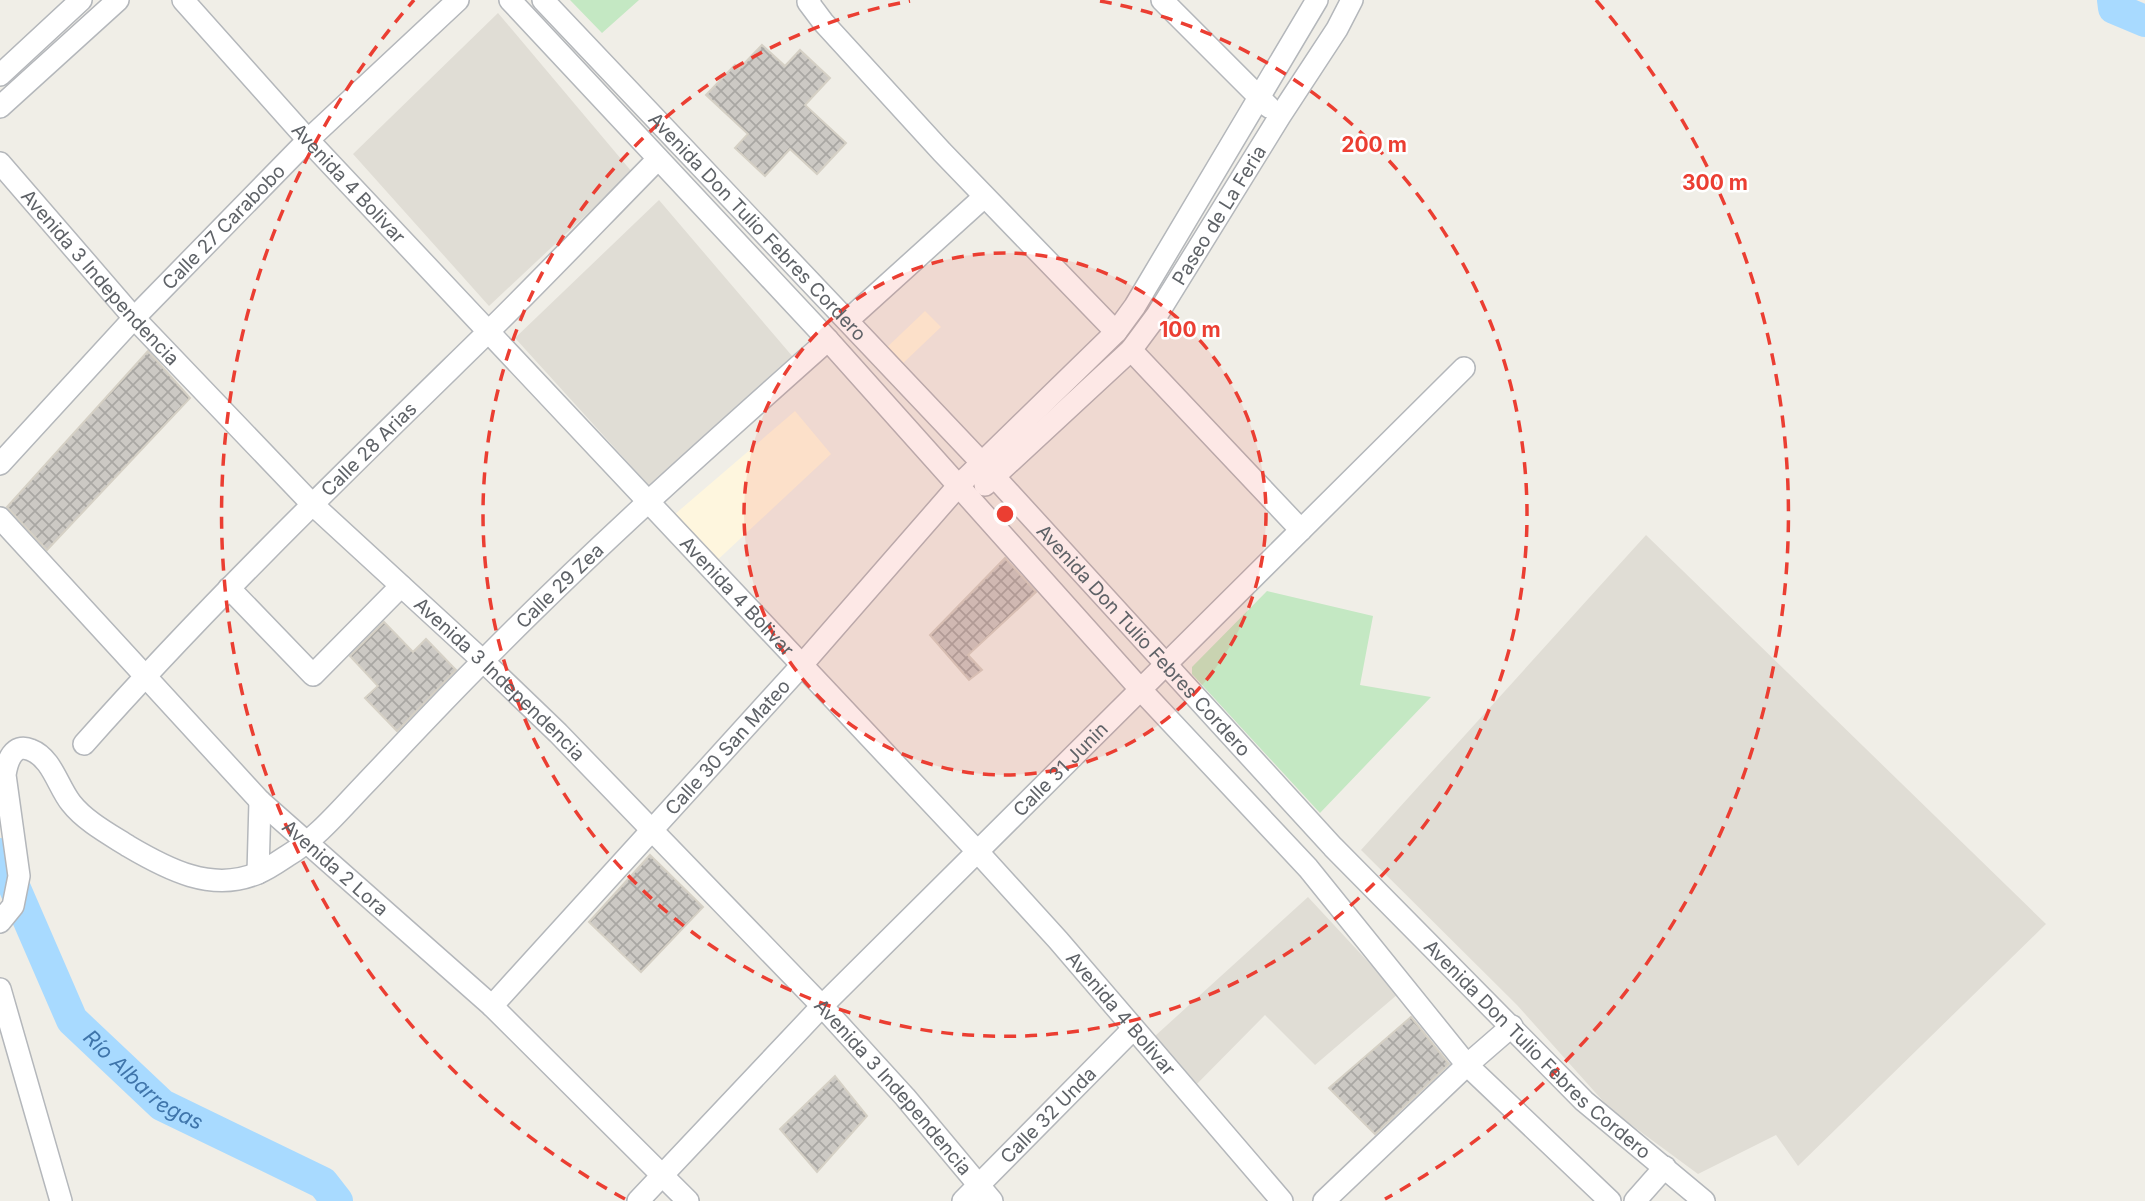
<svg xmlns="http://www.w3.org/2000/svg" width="2145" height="1201" font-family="Inter,sans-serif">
  <defs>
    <pattern id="building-cross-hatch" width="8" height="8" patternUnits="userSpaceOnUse" patternTransform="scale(1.75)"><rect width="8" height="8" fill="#ccc9c4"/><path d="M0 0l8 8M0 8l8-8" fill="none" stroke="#a9a7a3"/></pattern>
  </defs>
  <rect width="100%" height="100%" fill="#f0eee7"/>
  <path fill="#fef6de" d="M925 311 941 327 898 368 882 352Z
    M795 411 831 454 710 567 667 521Z"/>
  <path fill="#e0ddd5" d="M498 13 632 172 489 306 353 154Z
    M659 200 793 357 652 489 515 338Z
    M1646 535 2046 924 1798 1166 1776 1135 1698 1174 1611 1110 1517 1005 1361 850Z
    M1308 897 1398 994 1315 1065 1265 1015 1188 1093 1144 1046Z"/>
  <path fill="#c4e8c3" d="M570 0H639L602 33Z
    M1267 591 1373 616 1360 685 1431 697 1320 813 1192 674V667Z"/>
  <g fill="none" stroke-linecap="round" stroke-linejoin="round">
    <g stroke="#a8daff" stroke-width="32">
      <path d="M2113 0 2114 8 2145 21"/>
      <path id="s1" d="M0 854 72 1020 162 1105 323 1183 337 1201"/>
    </g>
  </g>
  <path fill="url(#building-cross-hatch)" stroke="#d5d0c5" stroke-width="2" d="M762 45 785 66 800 50 830 78 805 105 846 143 817 174 790 149 765 176 735 148 748 134 706 95 735 65 739 69Z
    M148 351 190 398 47 550 7 507Z
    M1005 558 1036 592 968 655 982 670 969 680 930 635Z
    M384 622 413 652 426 639 456 670 397 731 365 698 378 686 350 656Z
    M650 855 703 907 641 972 589 922Z
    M1411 1017 1449 1064 1375 1134 1329 1088Z
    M835 1076 867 1116 817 1172 780 1129Z"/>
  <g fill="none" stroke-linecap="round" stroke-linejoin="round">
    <defs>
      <g id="minor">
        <path id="s2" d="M183 0 308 140 977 851 1058 940 1282 1201"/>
        <path d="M510 0 828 340 1141 690 1308 868 1467 1065 1610 1201"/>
        <path id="s3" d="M543 0 981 462 1333 847 1584 1101 1704 1201"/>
        <path d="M810 0 808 2 823 22 942 152 1116 332"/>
        <path d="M1162 0 1269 107"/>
        <path d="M0 75 81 0"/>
        <path d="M0 107 118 0"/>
        <path id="s4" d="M0 163 134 318 311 503 483 661 558 733 822 1006 905 1097 992 1201"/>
        <path d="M848 320 984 197"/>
        <path d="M1131 350 1301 530"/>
        <path id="s5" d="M0 464 134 318 308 140 458 0"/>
        <path id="s6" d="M985 485 1131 350 1157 315 1280 116 1337 29 1352 0"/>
        <path id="s7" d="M0 518 260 801 492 1006 688 1201"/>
        <path d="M229 588 313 675 401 586"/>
        <path id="s8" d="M84 744C212 600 350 467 487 333 545 276 601 217 658 159"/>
        <path d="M258 873 260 801"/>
        <path id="s9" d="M0 922 13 906 19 876 5 775C7 762 13 742 31 750 52 758 58 787 71 803 85 821 109 834 128 846 167 869 212 893 258 873 268 869 278 862 287 856 317 838 339 811 364 785 403 744 442 702 483 661 593 549 710 445 828 340"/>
        <path d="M0 989 61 1201"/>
        <path id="s10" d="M492 1006 801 666 959 485 1116 332 1135 306 1317 0"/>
        <path id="s11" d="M638 1201 822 1006 1464 368"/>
        <path id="s12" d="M963 1201 1133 1029"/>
        <path d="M1324 1201 1467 1065 1512 1026"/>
        <path d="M1635 1201 1665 1167"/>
      </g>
    </defs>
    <use href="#minor" stroke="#b4b7bb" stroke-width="24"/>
    <use href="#minor" stroke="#fff" stroke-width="21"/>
  </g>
  <circle cx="1005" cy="514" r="261" fill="#eb3e32" fill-opacity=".12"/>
  <g fill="none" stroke="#eb3e32" stroke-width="3.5" stroke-dasharray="12 9">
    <circle cx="1005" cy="514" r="261"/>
    <path d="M1100 1A522 522 0 1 1 910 1"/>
    <path d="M625 1199A783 783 0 0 1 414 0M1596 0A783 783 0 0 1 1385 1199"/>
  </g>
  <g text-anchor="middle" stroke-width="5" stroke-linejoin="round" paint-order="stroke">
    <g font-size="19" fill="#5e6267" stroke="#fff">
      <text dy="7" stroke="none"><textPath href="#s2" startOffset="247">Avenida 4 Bolivar</textPath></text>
      <text dy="7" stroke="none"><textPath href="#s6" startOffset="360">Paseo de La Feria</textPath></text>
      <text dy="7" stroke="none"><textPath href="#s3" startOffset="312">Avenida Don Tulio Febres Cordero</textPath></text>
      <text dy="7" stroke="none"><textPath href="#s5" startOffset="326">Calle 27 Carabobo</textPath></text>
      <text dy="7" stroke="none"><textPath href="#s4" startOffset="152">Avenida 3 Independencia</textPath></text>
      <text dy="7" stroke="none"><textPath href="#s8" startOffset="410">Calle 28 Arias</textPath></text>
      <text dy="7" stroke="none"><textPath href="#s9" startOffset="892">Calle 29 Zea</textPath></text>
      <text dy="7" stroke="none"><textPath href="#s2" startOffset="814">Avenida 4 Bolivar</textPath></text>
      <text dy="7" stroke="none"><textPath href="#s3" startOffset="878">Avenida Don Tulio Febres Cordero</textPath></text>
      <text dy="7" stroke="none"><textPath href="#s4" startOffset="719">Avenida 3 Independencia</textPath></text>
      <text dy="7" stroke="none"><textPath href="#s10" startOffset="350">Calle 30 San Mateo</textPath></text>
      <text dy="7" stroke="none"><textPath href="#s11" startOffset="604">Calle 31 Junin</textPath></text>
      <text dy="7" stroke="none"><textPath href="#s7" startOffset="485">Avenida 2 Lora</textPath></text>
      <text dy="7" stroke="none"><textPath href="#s2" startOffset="1381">Avenida 4 Bolivar</textPath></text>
      <text dy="7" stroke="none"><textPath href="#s3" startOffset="1446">Avenida Don Tulio Febres Cordero</textPath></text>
      <text dy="7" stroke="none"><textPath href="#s4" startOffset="1286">Avenida 3 Independencia</textPath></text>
      <text dy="7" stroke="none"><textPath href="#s12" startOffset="121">Calle 32 Unda</textPath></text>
    </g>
    <g font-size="21" font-style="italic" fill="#3f75ab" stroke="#fff">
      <text dy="7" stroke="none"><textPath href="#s1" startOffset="275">Río Albarregas</textPath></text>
    </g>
  </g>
  <circle cx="1005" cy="514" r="10" fill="#eb3e32" stroke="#fff" stroke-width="3.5"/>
  <g font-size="21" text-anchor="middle" font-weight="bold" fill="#eb3e32" stroke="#fff" stroke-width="5" stroke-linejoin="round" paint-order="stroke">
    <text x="1374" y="152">200 m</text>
    <text x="1715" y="190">300 m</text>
    <text x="1190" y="337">100 m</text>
  </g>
</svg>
